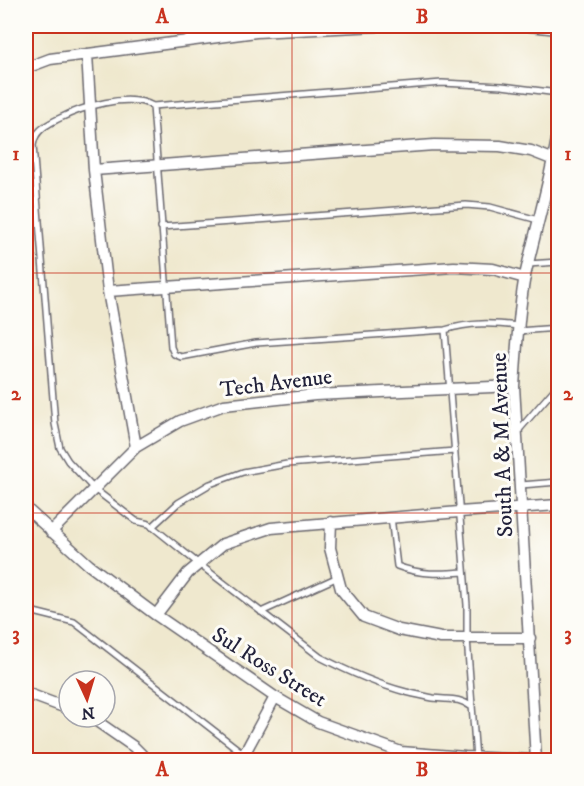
<svg xmlns="http://www.w3.org/2000/svg" width="584" height="786" font-family="'IM FELL DW Pica',serif">
  <rect width="100%" height="100%" fill="#fdfcf7"/>
  <filter id="ink" filterUnits="userSpaceOnUse"><feTurbulence type="fractalNoise" baseFrequency=".0167" numOctaves="2"/><feDisplacementMap in="SourceGraphic" scale="12" xChannelSelector="R" yChannelSelector="G"/><feConvolveMatrix kernelMatrix="1 2 1 2 8 2 1 2 1" color-interpolation-filters="sRGB"/></filter>
  <filter id="wash" filterUnits="userSpaceOnUse"><feTurbulence type="fractalNoise" baseFrequency=".008" numOctaves="4" result="noise"/><feDisplacementMap in="SourceGraphic" scale="24" xChannelSelector="R" yChannelSelector="G"/><feGaussianBlur stdDeviation="1.35" result="paint"/><feColorMatrix in="noise" values="0 0 0 0 0 0 0 0 0 0 0 0 0 0 0 0 0 1.4 0 .05"/><feComposite in="paint" operator="in"/></filter>
  <g filter="url(#wash)">
    <rect width="100%" height="100%" fill="#efe8ce"/>
  </g>
  <g filter="url(#ink)">
    <g fill="none" stroke-linecap="round" stroke-linejoin="round">
      <defs>
        <path id="lane" d="M153 106 171 347 174 354 181 357 256 343 445 330C470 322 493 323 518 326
          M161 227 466 205 490 207 538 220
          M528 264 558 262
          M445 330 467 605V638L476 759
          M518 331 558 328
          M518 431 558 385
          M521 485 558 482
          M391 517 397 566C420 575 440 574 464 572
          M152 527 178 503 210 484 243 472 287 464 455 451
          M26 610 74 622 244 754 256 760
          M261 612 338 577
          M472 707C459 697 448 700 433 698 424 696 414 694 406 692 376 684 347 671 320 657L199 564 149 524 136 521 93 488 68 461 60 448 55 424 33 145C34 142 34 139 36 136 40 128 50 123 58 119 82 107 128 92 153 106L442 83 502 86 558 93"/>
        <path id="street" d="M530 26 558 29
          M87 54 94 170 108 291 136 447
          M26 68 50 59 256 32 377 26
          M94 170 434 145 500 146 531 151 554 160
          M108 291 454 267 493 269 525 278
          M26 506 28 510 89 565 156 615 275 697 318 722 401 752 465 757 536 760
          M331 522 330 548 341 589 364 617 399 630 441 638H530
          M51 532 136 447 180 421 224 405 315 395 514 386
          M156 615 188 573 223 544 271 528 459 512 558 505
          M26 693 69 709
          M88 717 95 720 134 747 147 760
          M241 760 275 697
          M536 760 514 386C517 349 518 312 525 276 536 228 550 181 558 133"/>
      </defs>
      <use href="#lane" stroke="#6a676e" stroke-width="8"/>
      <use href="#street" stroke="#6a676e" stroke-width="13"/>
      <use href="#lane" stroke="#fff" stroke-width="5"/>
      <use href="#street" stroke="#fff" stroke-width="10"/>
    </g>
  </g>
  <path fill="none" stroke="#c8321e" stroke-width="1.5" stroke-opacity="0.55" d="M292 26V760M26 273H558M26 513H558"/>
  <g text-anchor="middle" stroke-width="6" stroke-linejoin="round" paint-order="stroke">
    <g font-size="22" fill="#22223b" stroke="#fdfcf7">
      <text transform="translate(276 382) rotate(-7)" y="8">Tech Avenue</text>
      <text transform="translate(501 445) rotate(-92)" y="8">South A &amp; M Avenue</text>
      <text transform="translate(270 666) rotate(32)" y="8">Sul Ross Street</text>
    </g>
  </g>
  <rect width="584" height="786" fill="none" stroke="#fdfcf7" stroke-width="66"/>
  <g transform="translate(87 699) rotate(176)"><circle r="28" fill="#fdfcf7" stroke="#a5a5ac" stroke-width="1.5"/>
  <path d="M0-4.5L10 22L0 15L-10 22Z" fill="#c8321e"/>
  <text y="-9" font-size="16" font-weight="bold" text-anchor="middle" fill="#22223b">N</text>
  </g>
  <rect x="33" y="33" width="518" height="720" fill="none" stroke="#c8321e" stroke-width="2"/>
  <g font-size="20" text-anchor="middle" font-weight="bold" fill="#c8321e">
    <text x="162" y="23">A</text>
    <text x="422" y="23">B</text>
    <text x="16" y="160">1</text>
    <text x="568" y="160">1</text>
    <text x="16" y="400">2</text>
    <text x="568" y="400">2</text>
    <text x="16" y="640">3</text>
    <text x="568" y="640">3</text>
    <text x="162" y="776">A</text>
    <text x="422" y="776">B</text>
  </g>
</svg>
